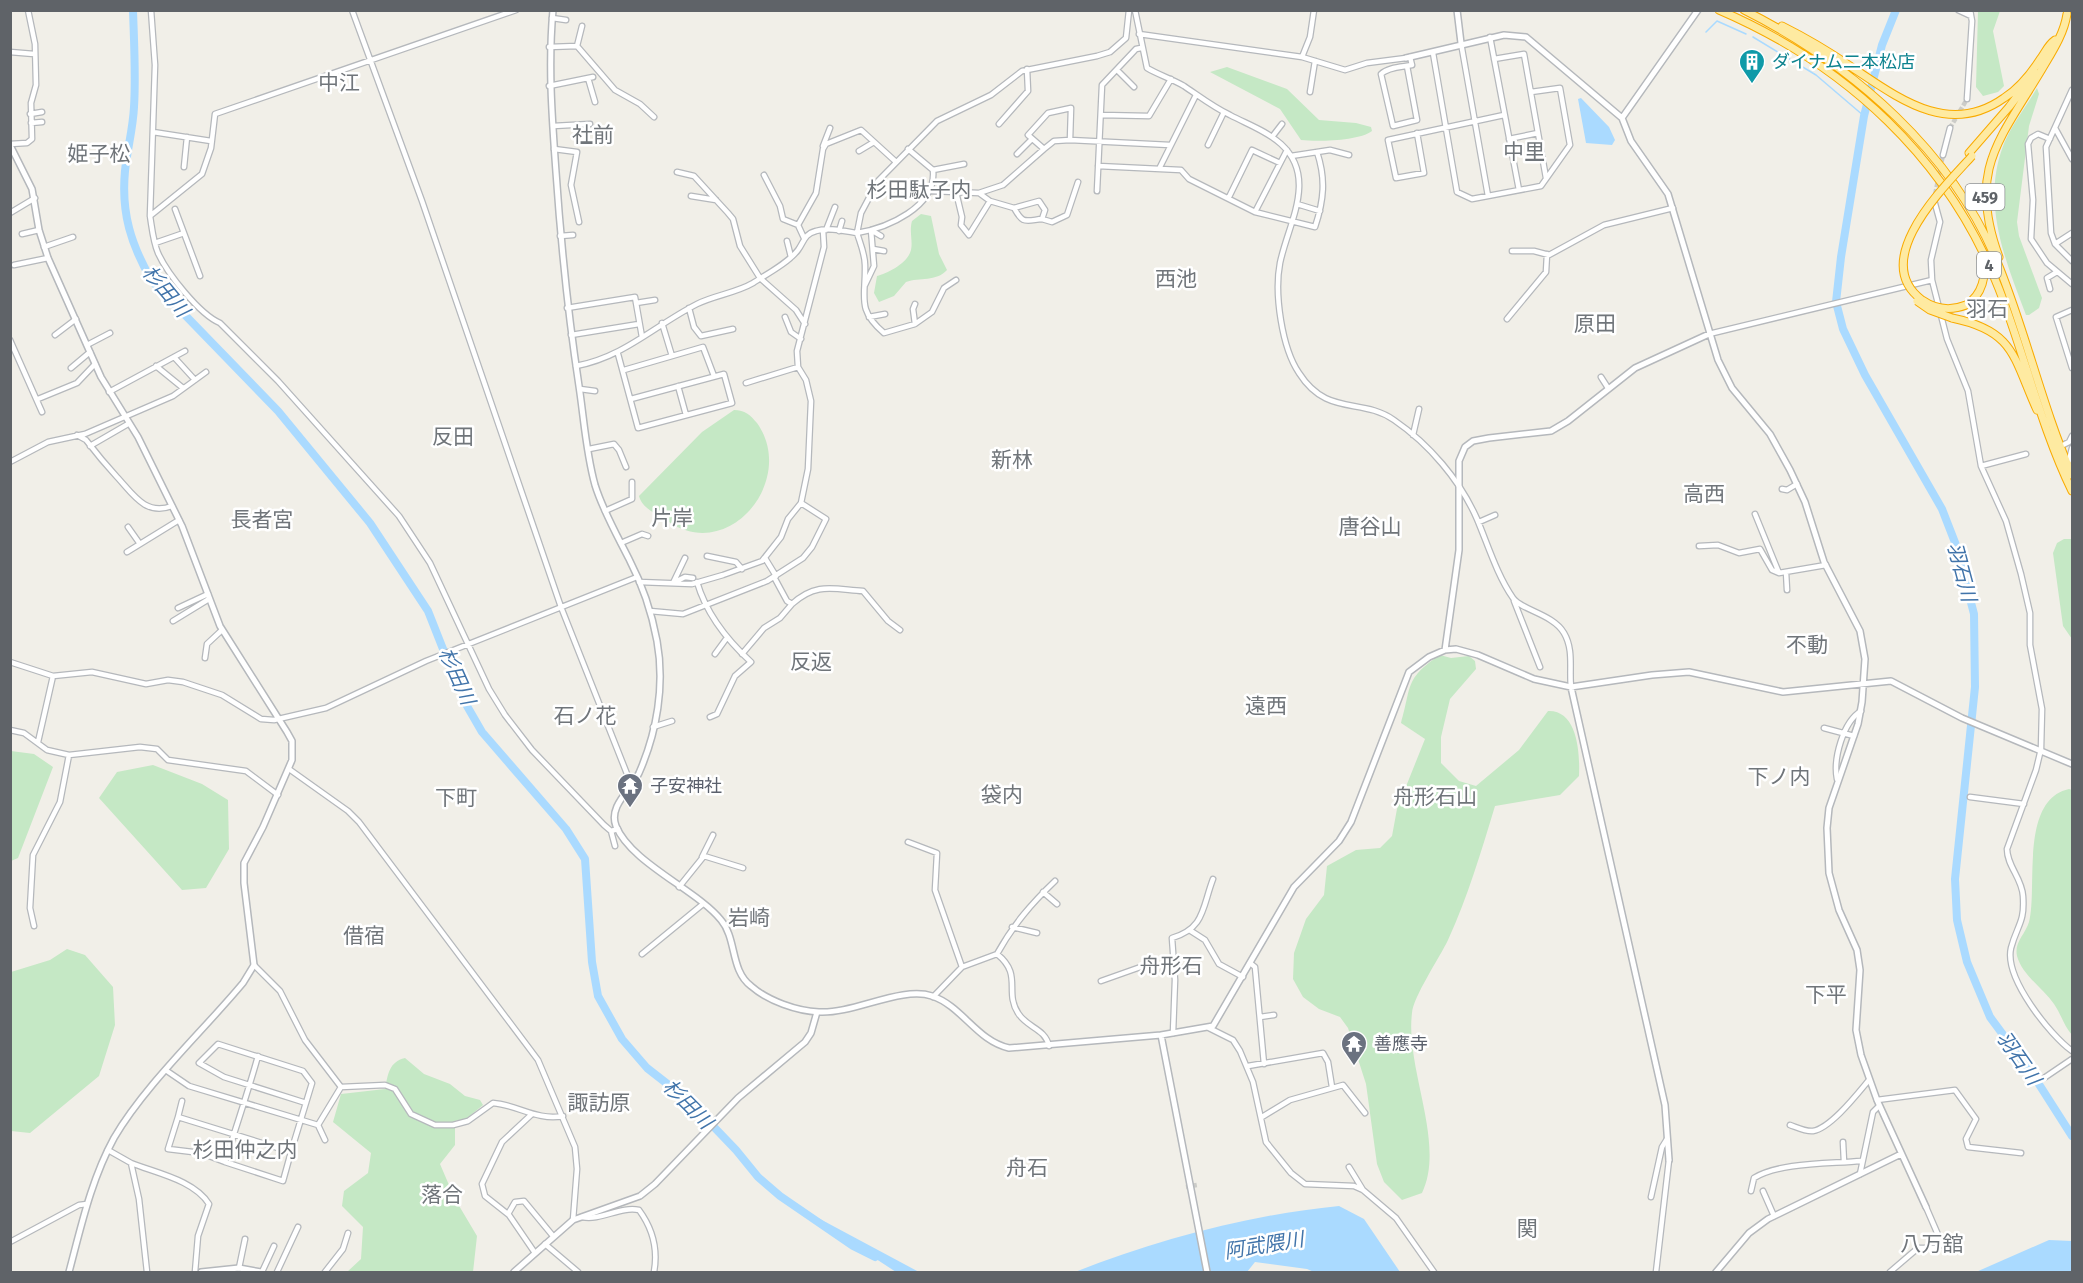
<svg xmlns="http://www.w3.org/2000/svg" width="2083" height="1283" font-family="'Fira Sans','Noto Sans JP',sans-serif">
  <rect width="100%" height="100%" fill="#f1efe8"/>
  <path fill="#c5e8c5" d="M1978 11H2000L1993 31 2004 86 1998 92 1983 96 1976 87Z
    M1227 67 1287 89 1319 120 1356 123 1371 127 1372 131C1359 141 1317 142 1301 140L1280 109 1210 72Z
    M2037 88 2039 94 2029 126 2017 222 2019 236 2042 298 2039 308 2029 315H2026C2006 262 1982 206 2002 149 2009 128 2026 107 2037 88Z
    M921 214 931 216 939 254 947 270C936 282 920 277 906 282L894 296 879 302 874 293 877 276C888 273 908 263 911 250 913 241 909 231 912 221Z
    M734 410C745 410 750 415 757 423 797 479 730 563 669 522 659 515 642 509 639 496L702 432Z
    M2064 539H2072V639L2063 626 2053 553 2057 543Z
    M1440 655 1451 658 1469 656 1475 661 1476 669 1450 699 1441 737V763L1459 781 1476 786 1519 750 1548 711C1578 710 1580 754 1579 776L1560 795 1495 806C1481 852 1468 896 1448 940 1440 957 1413 997 1412 1013 1405 1069 1446 1143 1422 1193L1402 1200 1384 1182 1377 1164 1366 1084 1348 1028 1340 1017 1319 1009 1303 997 1293 979 1294 953 1306 919 1324 895 1327 866 1356 850 1380 848 1392 836 1397 809 1425 739 1401 723C1412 686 1404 679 1440 655Z
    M11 751 34 754 53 767 18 858 11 861Z
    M153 765 202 784 228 800 229 849 206 888 182 890 99 798 117 772Z
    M2069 789 2072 790V1035C2064 1026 2061 1014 2054 1004 2043 988 2022 975 2017 956 2014 942 2025 935 2029 922 2038 890 2019 800 2069 789Z
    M67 949 85 955 113 987 115 1025 99 1076 30 1133 11 1131V972L50 960Z
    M405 1058 424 1074 450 1084 465 1096 480 1100 483 1105 466 1119 455 1121V1145L440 1164 455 1199 477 1236 473 1272H347L361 1259 363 1227 342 1206 344 1191 368 1173 371 1153 333 1122 341 1094 385 1089C388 1074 389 1062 405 1058Z"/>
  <path fill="#aadaff" d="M1581 98 1609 127 1615 140 1612 145 1586 143 1578 99Z
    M792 1204 919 1272H896Z
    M1339 1206 1364 1219 1400 1272H1314L1307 1269 1255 1262 1247 1272H1075C1160 1239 1248 1215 1339 1206Z
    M2049 1240 2072 1241V1272H1976Z"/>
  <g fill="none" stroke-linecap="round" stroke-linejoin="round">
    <path stroke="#aadaff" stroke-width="1.5" d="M1706 32 1717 21 1746 34
      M1753 37 1816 75 1864 116"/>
    <path stroke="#aadaff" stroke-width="8" d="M133 10C134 43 136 75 134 107 133 129 127 150 125 171 121 213 131 245 152 281L278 411 370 523 428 611 443 649 460 679 467 706 482 732 566 829 585 859 592 962 598 996 622 1039 647 1068 688 1100 736 1150 758 1177 780 1196 853 1246 875 1257
      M1896 10 1882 45 1864 116 1841 257 1836 302 1843 329 1865 375 1942 509 1956 545 1974 614 1975 687 1955 879 1957 920 1967 962 1990 1017 2033 1075 2072 1136"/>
    <path stroke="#ccccc8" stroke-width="4.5" stroke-dasharray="4.5 2" stroke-linecap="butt" d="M1950 128 1967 99
      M1934 200 1943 155
      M1186 1187 1197 1185"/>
    <defs>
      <path id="minor" d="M352 10 422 201 561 607 631 784
        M516 10 215 114 211 148 202 174 150 216C152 228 153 241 158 253 167 273 199 314 220 323L278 381 399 516 430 563 489 689 505 715 532 750 604 825 611 831 618 829
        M1135 10 1147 68C1159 75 1172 79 1184 86 1199 96 1213 107 1230 115 1247 124 1267 131 1281 144 1318 178 1288 224 1280 263 1274 294 1282 348 1299 373 1327 417 1361 397 1394 420 1429 444 1460 480 1477 519 1488 545 1497 575 1513 598 1521 610 1553 614 1564 633 1574 650 1569 669 1571 687
        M1958 10 1971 16
        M552 18 566 20
        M1139 34 1302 57 1345 70 1367 63 1406 58
        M1490 37 1519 190
        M1461 43 1488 196
        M577 46 615 90 640 104 654 117
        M549 47 577 46 582 26
        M10 52 34 54
        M1433 53 1457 192 1472 199 1541 186 1570 145 1560 88 1531 92
        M1302 57 1310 37 1314 10
        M1494 59 1524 54 1546 178
        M1407 66 1417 120 1393 126 1381 74C1388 67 1402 67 1412 65L1410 57
        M1117 70 1134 87
        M588 78 595 102
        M549 86 593 77
        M2072 90 2046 147 2051 233 2055 244 2072 261
        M1310 92 1315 61
        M1967 99 1972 21 1970 10
        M30 114 42 112
        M1101 115 1149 116 1171 79
        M31 123 42 122
        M999 124 1028 91 1027 69
        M553 126 590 124
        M2055 128 2072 159
        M153 132 211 141
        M1417 133 1424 173 1396 178 1388 140 1504 115
        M1272 137 1282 124
        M1509 139 1538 133
        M2050 139 2038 134 2031 138 2028 144 2033 200 2031 239 2047 263 2072 284
        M1070 140 1071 108 1048 113 1028 135 1044 149 1054 141 1070 140 1170 145
        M10 144 27 143 32 139 31 103 36 85 35 44 28 10
        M1208 145 1224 112
        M823 146 830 128
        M554 149 577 152 571 185 579 222
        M908 149 933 170C937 207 887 228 857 233 860 243 865 254 865 265 866 297 856 309 884 333L915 324 913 309 915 304
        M859 151 874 142
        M1017 154 1032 139
        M1943 155 1950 128
        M1291 156 1330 150 1349 155
        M1098 166 1181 170 1189 179 1255 212 1315 227C1324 200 1326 179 1317 152
        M184 167 187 137
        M1160 167 1196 95
        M933 170 964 164
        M677 172 694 176 728 213 733 219 740 246 760 278 796 310 805 324
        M764 175 780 206 783 219 798 225 804 238
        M931 191 979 193 990 201 1014 208 1039 201 1045 210 1042 219C1024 221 1023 224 1014 208
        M1097 191 1102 85 1136 49 1141 48
        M956 192 962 217 961 225 969 235 990 201
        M979 193 1003 185 1044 149
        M691 196 716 200
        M1229 197 1252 150 1280 163
        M1934 200 1940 222 1931 260 1932 280 1947 339 1968 391 1981 466 2006 521 2021 574 2030 613V645L2042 709 2041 749 2036 770 2007 849C2007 866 2022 878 2023 896 2025 923 2017 925 2011 948 2004 978 2050 1035 2072 1051
        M1297 204 1320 211
        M175 209 200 276
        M1255 212 1287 150
        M10 213 35 198
        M150 216 155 65 151 10
        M1042 219 1052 222 1067 215 1078 182
        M798 225 816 193 823 149 826 144 861 130 895 161
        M826 230 835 207
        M871 230 881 236
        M839 231 842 221
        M22 234 39 230
        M560 236 573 235
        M787 241 791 257
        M155 243 184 233
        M2055 244 2072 233
        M44 247 73 237
        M873 249 884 251
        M1512 251H1534L1549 255 1604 225 1673 208
        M14 265 48 258
        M865 285 874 266 871 230
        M2050 289 2047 278 2057 272
        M636 303 655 300
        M567 308 635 297 642 337
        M689 308 694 327 701 336 733 329
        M2072 310 2056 317 2072 368
        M785 317 791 332 801 339
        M869 317 885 314
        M1507 319 1546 272 1547 254
        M662 323 672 356
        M915 324 932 312 944 288 956 280
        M1709 334 1932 280
        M55 335 76 319
        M571 335 639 324
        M10 340 42 412
        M87 345 110 333
        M618 354 638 428 732 403 724 374 631 399
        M174 357 195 380
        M156 366 183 388
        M576 366C624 357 654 326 697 304 715 295 736 293 753 283 767 274 788 263 798 250 804 242 804 234 816 231 828 227 844 231 857 233L861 213 878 181 937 121 991 95 1022 71 1097 56 1110 52 1126 38 1129 10
        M71 368 90 352
        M624 370 703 347 714 376
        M1601 377 1608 388
        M746 383 798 367
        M678 386 686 415
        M580 389 595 391
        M109 392 185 351
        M38 399 77 383 95 364
        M77 435 86 440C96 453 106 465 117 477 133 494 145 516 172 506
        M1413 435 1419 409
        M90 446 128 424
        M2061 446 2069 442 2072 436
        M589 449 614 444 619 450 626 467
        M10 462 48 442 85 434 173 396 206 372
        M2068 464 2072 448
        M1981 466 2026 454
        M1782 489 1787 490 1797 484
        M605 511 632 499V482
        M1755 514 1779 573
        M1479 522 1495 515
        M128 527 140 544
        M621 543 642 534 648 536
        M1699 546 1718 545 1739 553 1760 549 1772 570 1779 573 1826 565
        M127 552 179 520
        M707 556 736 562 742 569
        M765 558 776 576
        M1786 572 1787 590
        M774 577 787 601 792 604C816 582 833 589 863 591L888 621 900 630
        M639 582 692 584 723 575 762 561 781 537 788 519 801 503 808 469 811 401 806 380 798 367 797 351 824 247 823 230
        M697 582C706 613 727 640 751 662L735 676 717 714 710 717
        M673 583 685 558
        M673 583 685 577 693 578
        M1514 601 1540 667
        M178 608 208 594
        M650 611 683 614 767 581 803 558 812 547 826 519 801 503
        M173 621 209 599
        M715 654 726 639
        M742 654 764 628 780 618 792 604
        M205 658 207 644 222 630
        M10 662 53 676 92 672 146 684 168 680 183 682 222 695 261 719 274 720 326 708 426 661 637 577
        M653 727 672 721
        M1824 728 1854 736
        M10 730 24 733 47 750 69 755 140 747 157 749 168 760 246 771 278 795
        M38 742 53 676
        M289 769 348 811 359 822 538 1060 575 1147 577 1169 573 1220
        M1837 779C1833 759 1843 722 1861 711
        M1970 797 2024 804
        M611 831 615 846
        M908 842 937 853 935 890 962 967
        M702 857 713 835
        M679 887 704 856 743 868
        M1043 892 1057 904
        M34 926 30 908 33 855 60 802 69 755
        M1012 927 1037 933
        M1191 931 1205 940 1219 964 1243 977
        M642 954 703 904
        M997 954C1023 975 1004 991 1018 1013 1027 1028 1045 1028 1049 1046
        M1250 963 1255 967 1264 1064
        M1101 981 1149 964
        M933 997 962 967 997 954C1013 925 1031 904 1055 881
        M1260 1017 1274 1015
        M1209 1028 1233 1040 1240 1051 1253 1082 1266 1142 1291 1173 1305 1184 1354 1186 1363 1190 1396 1218 1434 1272
        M1173 1033 1175 980 1172 938C1205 928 1202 908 1213 879
        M1248 1066 1323 1053 1328 1062 1332 1087
        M167 1071 189 1086 318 1125 341 1087 305 1040 280 991 254 965
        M2044 1078 2072 1059
        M341 1087 385 1085 395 1089 411 1114 435 1125H453L468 1121 493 1103C518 1105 537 1121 563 1116
        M1877 1100 1955 1090 1976 1119 1966 1139 1968 1147 2021 1153
        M532 1114 502 1142 482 1184 485 1196 509 1215 535 1253
        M178 1117 182 1101
        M1262 1117 1290 1100 1343 1085 1365 1113
        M318 1125 325 1140
        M1790 1125C1796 1127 1806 1132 1813 1131 1831 1128 1858 1093 1869 1080
        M1843 1142 1844 1162
        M108 1150 131 1163 139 1199 147 1272
        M291 1152 312 1083 303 1071 218 1044 199 1063 224 1077 306 1103
        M225 1162 201 1153 168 1149 178 1117 291 1152 283 1181 225 1162C236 1127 248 1092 258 1056
        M131 1163C156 1173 194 1180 209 1204L198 1236 195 1272
        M1349 1167 1363 1190
        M1860 1174 1873 1112 1879 1106
        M1751 1191 1754 1178C1780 1162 1831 1164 1861 1161
        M1763 1191 1774 1216
        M1651 1197 1662 1147 1667 1139
        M508 1214 515 1202 524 1201 553 1236
        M582 1217C601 1221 620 1206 639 1210 653 1229 658 1250 654 1272
        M10 1242 79 1205 87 1204
        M545 1244 578 1272
        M239 1268 245 1239
        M262 1272 274 1246
        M277 1272 298 1227
        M325 1272 343 1249 348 1233
        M1656 1272 1669 1160
        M1890 1272 1918 1248H1936L1942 1244 1926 1207"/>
      <path id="tertiary" d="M553 10C548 65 552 117 556 172 561 244 568 314 579 386 584 419 586 453 595 485 603 511 617 535 629 559 642 584 652 614 657 641 665 685 657 732 639 773 631 790 608 806 616 826 631 863 697 890 721 920 737 939 730 970 751 986 768 1001 797 1011 819 1012 854 1014 901 986 932 996 962 1006 977 1041 1009 1048L1161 1035 1213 1026 1294 887 1339 841 1351 822 1409 672 1429 657 1445 650 1456 649 1478 655 1534 679 1571 687 1652 675 1689 672 1783 692 1891 681 1962 718 2072 764
        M1457 10 1461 43
        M1406 58 1504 35 1526 37 1622 118 1631 141 1668 194 1718 360 1732 388 1770 434 1790 470 1805 502 1824 562 1860 631 1865 659 1862 702 1858 724 1829 808 1827 828 1829 873 1839 910 1857 950 1860 970 1856 1030 1861 1055 1877 1100 1926 1207
        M1622 118 1698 10
        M10 145 32 189 39 230 48 258 101 377 138 437 182 526 220 626 287 732 292 741V760L263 827 244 863V883L254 965 243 983C203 1031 145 1085 114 1138 91 1180 81 1227 69 1272
        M1445 650 1459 550V461L1465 447 1473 441 1489 438 1551 431 1568 421 1635 368 1709 334
        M1571 687 1665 1105 1669 1160
        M1161 1035 1207 1272
        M201 1272 239 1268 261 1272
        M514 1272 573 1220 640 1196 655 1184 738 1098 805 1042 811 1033 817 1012
        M1716 1272 1749 1233 1768 1219 1901 1154"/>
      <path id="trunk" d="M1719 10C1845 64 1949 159 1999 289 2025 356 2041 427 2072 491
        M1744 10C1853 65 1955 153 2000 269 2027 337 2043 409 2072 475
        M1782 26C1806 38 1828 51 1850 66 1897 97 1948 138 2004 98 2018 89 2032 72 2041 58 2046 51 2048 45 2055 40
        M1969 153 2009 107 2035 73
        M1999 257C1967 170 1999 141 2042 69 2052 52 2064 34 2067 14
        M1966 305C1982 295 1988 275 1981 258
        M1952 318C2015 331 2013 357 2037 410"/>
    </defs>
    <use href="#minor" stroke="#b5b8bc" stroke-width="7"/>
    <use href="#tertiary" stroke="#b5b8bc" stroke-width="8"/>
    <use href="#trunk" stroke="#f9ab00" stroke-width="9"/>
    <use href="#minor" stroke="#fff" stroke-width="4.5"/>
    <use href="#tertiary" stroke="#fff" stroke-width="5"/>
    <use href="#trunk" stroke="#feeaa1" stroke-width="7"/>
    <defs>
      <path id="trunk-bridge" d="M1917 301 1930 310 1952 318
        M1966 305C1951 311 1935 309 1922 300 1868 260 1945 186 1972 156"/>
    </defs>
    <use href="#trunk-bridge" stroke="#f9ab00" stroke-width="9" stroke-linecap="butt"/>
    <use href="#trunk-bridge" stroke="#feeaa1" stroke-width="7"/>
  </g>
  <defs>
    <symbol id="building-pin" viewBox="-11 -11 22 30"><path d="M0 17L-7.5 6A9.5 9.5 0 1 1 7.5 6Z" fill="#0f9aa8" stroke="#fff"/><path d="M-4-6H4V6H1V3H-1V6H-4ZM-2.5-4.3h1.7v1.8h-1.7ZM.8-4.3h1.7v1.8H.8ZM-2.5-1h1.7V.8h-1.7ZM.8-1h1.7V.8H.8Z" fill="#fff"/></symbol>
    <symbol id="temple-pin" viewBox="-11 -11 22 30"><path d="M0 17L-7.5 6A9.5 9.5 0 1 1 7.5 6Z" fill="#6b7280" stroke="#fff"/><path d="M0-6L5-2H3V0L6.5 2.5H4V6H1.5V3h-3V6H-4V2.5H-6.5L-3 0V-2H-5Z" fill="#fff"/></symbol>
  </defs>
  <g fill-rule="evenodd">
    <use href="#building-pin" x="1737" y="47" width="30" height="40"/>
    <use href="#temple-pin" x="615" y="771" width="30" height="40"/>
    <use href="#temple-pin" x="1339" y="1029" width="30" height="40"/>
  </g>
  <g text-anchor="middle" stroke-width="5" stroke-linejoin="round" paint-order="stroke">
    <g fill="#fff" stroke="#8f9295" stroke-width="1.5">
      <rect x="1965.5" y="184" width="39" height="26" rx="4.5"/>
      <rect x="1977" y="252" width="24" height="26" rx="4.5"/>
    </g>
    <g font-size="16" font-weight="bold" fill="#5f6368">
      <text x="1985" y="203">459</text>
      <text x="1989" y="271">4</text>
    </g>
    <g font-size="18" fill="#0d838f" stroke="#fff" text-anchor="start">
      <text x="1772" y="68">ダイナム二本松店</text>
    </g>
    <g font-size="18" fill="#5b616d" stroke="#fff" text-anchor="start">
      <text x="650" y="792">子安神社</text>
      <text x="1374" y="1050">善應寺</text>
    </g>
    <g font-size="20" font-style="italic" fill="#4174aa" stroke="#fff">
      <text transform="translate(166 291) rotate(50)" y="7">杉田川</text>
      <text transform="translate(1962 572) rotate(75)" y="7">羽石川</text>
      <text transform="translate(457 676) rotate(66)" y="7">杉田川</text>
      <text transform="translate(2019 1058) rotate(55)" y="7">羽石川</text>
      <text transform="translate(688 1104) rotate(45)" y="7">杉田川</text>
      <text transform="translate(1264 1245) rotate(-9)" y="7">阿武隈川</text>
    </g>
    <g font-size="21" fill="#70757a" stroke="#fff">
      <text x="339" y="90">中江</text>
      <text x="593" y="142">社前</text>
      <text x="1524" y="159">中里</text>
      <text x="99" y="161">姫子松</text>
      <text x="919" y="197">杉田駄子内</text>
      <text x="1176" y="286">西池</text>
      <text x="1987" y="316">羽石</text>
      <text x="1595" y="331">原田</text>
      <text x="453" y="444">反田</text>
      <text x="1012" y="467">新林</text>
      <text x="1704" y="501">高西</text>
      <text x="672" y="525">片岸</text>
      <text x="262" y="527">長者宮</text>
      <text x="1370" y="534">唐谷山</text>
      <text x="1807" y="652">不動</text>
      <text x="811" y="669">反返</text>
      <text x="1266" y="713">遠西</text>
      <text x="585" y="723">石ノ花</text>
      <text x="1779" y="784">下ノ内</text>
      <text x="1002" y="802">袋内</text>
      <text x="1435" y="804">舟形石山</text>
      <text x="456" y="805">下町</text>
      <text x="749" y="925">岩崎</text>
      <text x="364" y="943">借宿</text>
      <text x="1171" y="973">舟形石</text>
      <text x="1826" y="1002">下平</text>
      <text x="599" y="1110">諏訪原</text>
      <text x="245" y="1157">杉田仲之内</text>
      <text x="1027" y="1175">舟石</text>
      <text x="442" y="1202">落合</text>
      <text x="1527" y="1236">関</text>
      <text x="1932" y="1251">八万舘</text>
    </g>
  </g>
  <rect width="2083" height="1283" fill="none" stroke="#5f6368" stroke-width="24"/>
</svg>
